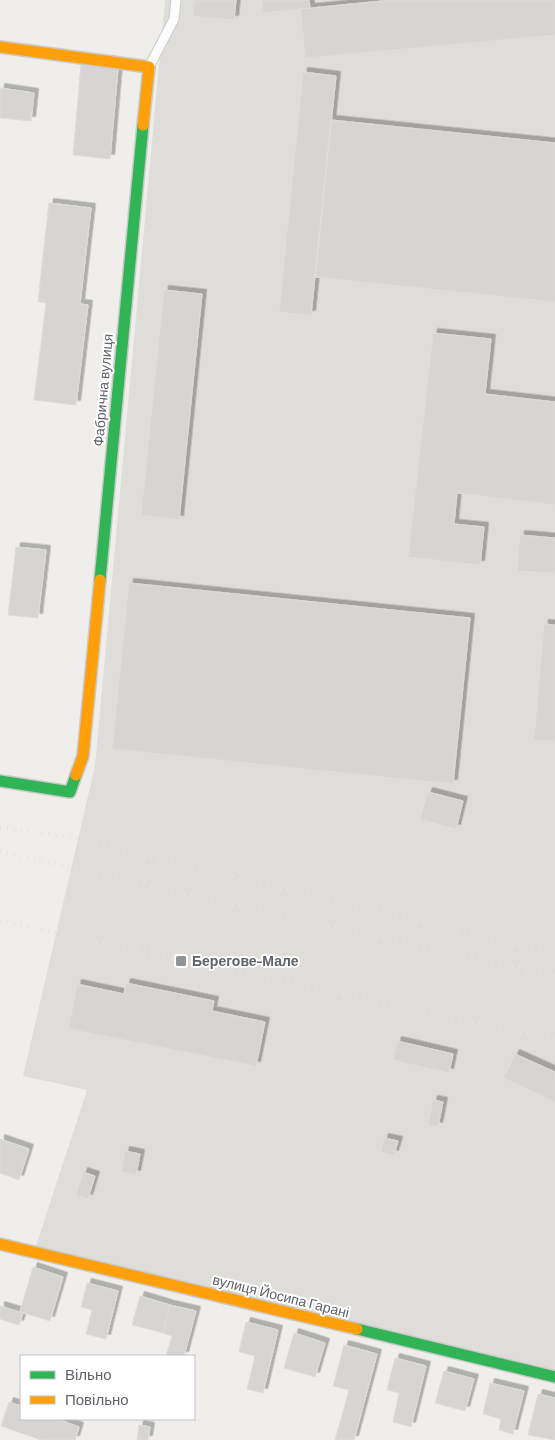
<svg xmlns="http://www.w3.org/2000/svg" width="555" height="1440" font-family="Barlow,sans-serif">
  <defs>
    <filter id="shadow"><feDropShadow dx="4.5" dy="-4.5" stdDeviation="0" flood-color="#0004"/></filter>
  </defs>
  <rect width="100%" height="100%" fill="#efeeea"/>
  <path fill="#dfddda" d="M165 0H555V1377L34 1252 87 1090 23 1076 95 766Z"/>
  <path fill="#d6d5d3" stroke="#deddd9" filter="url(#shadow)" d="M195 0H236L234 20 193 16Z
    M262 0H309L310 8 263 13Z
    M392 0H555V35L305 58 301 9Z
    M81 65 118 68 110 159 73 155Z
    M303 72 336 76 311 315 279 312Z
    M0 88 34 93 31 121 0 118Z
    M331 120 555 143V302L315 277Z
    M49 203 91 208 80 304 88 305 76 405 34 400 46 303 38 302Z
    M164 290 202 294 179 520 141 515Z
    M433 333 491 339 485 394 555 402V505L457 493 454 524 484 527 480 565 408 557Z
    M520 535 555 538V573L517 571Z
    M16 547 46 550 38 618 8 615Z
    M129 583 470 618 453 784 112 749Z
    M544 624 555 625V741L534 740Z
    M428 792 463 801 456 829 420 819Z
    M126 983 214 1001 212 1011 265 1022 256 1066 69 1029 77 984 124 994Z
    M397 1041 453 1054 449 1073 393 1060Z
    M515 1054 555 1072V1102L504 1078Z
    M433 1100 443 1102 438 1127 428 1125Z
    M384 1138 398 1141 394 1155 381 1152Z
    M0 1139 29 1149 19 1180 0 1173Z
    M125 1151 140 1154 136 1175 121 1172Z
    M83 1172 95 1176 88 1199 76 1195Z
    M33 1267 63 1277 50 1321 20 1312Z
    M87 1283 118 1291 106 1339 86 1334 92 1310 81 1307Z
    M140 1296 170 1305 163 1333 132 1325Z
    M170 1305 196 1311 184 1356H166L172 1336 163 1333Z
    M0 1306 23 1313 19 1325 0 1319Z
    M246 1322 278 1330 263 1393 247 1389 255 1356 239 1352Z
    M294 1333 325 1343 315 1377 284 1368Z
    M344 1345 377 1354 354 1440H335L349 1390 333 1386Z
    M395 1358 426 1366 411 1427 393 1422 399 1393 387 1390Z
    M444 1371 474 1379 465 1411 435 1403Z
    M490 1383 524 1391 513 1434 499 1430 501 1419 483 1414Z
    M538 1394 555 1398V1440L528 1435Z
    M9 1402 21 1406V1419H57L79 1427 75 1440H41L1 1426Z
    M139 1425 150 1427 148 1440H137Z"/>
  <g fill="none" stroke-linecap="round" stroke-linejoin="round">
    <defs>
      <path id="lane" d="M149 67 174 19 176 0"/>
      <path id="fast" d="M100 580 143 125
        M0 781 70 792 76 775
        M357 1329 555 1377"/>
      <path id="slow" d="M0 47 149 67 143 125
        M76 775 83 756 100 580
        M0 1244 357 1329"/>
    </defs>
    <use href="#lane" stroke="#cbcccc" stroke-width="11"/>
    <use href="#fast" stroke="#cacacb" stroke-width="14"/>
    <use href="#slow" stroke="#cacacb" stroke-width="14"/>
    <use href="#lane" stroke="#fdfcfc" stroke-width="9"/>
    <use href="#fast" stroke="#30b455" stroke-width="11"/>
    <use href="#slow" stroke="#ff9f0a" stroke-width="11"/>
    <path stroke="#e4e4e4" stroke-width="4" stroke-dasharray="1 6" stroke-linecap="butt" d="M0 828 65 836 555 954
      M0 852 555 976
      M0 921 555 1039"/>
  </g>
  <rect fill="#919496" stroke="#fff" stroke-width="2" x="175" y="955" width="12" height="12" rx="2.5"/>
  <g text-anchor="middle" stroke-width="4" stroke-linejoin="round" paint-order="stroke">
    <g font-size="14" fill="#5f6368" stroke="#fff">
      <text transform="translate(103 390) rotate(-85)" y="5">Фабрична вулиця</text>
      <text transform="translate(281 1296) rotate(14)" y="5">вулиця Йосипа Гарані</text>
    </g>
    <g font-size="14" font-weight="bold" fill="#5f6368" stroke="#fff" text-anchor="start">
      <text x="192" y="966">Берегове-Мале</text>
    </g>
  </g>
  <rect x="20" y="1355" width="175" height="65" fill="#ffffff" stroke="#bfc1c3"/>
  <rect x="30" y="1371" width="25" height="8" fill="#30b455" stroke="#bfc1c3"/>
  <text x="65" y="1380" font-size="15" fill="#5f6368">Вільно</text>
  <rect x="30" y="1396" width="25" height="8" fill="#ff9f0a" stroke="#bfc1c3"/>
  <text x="65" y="1405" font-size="15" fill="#5f6368">Повільно</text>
</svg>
